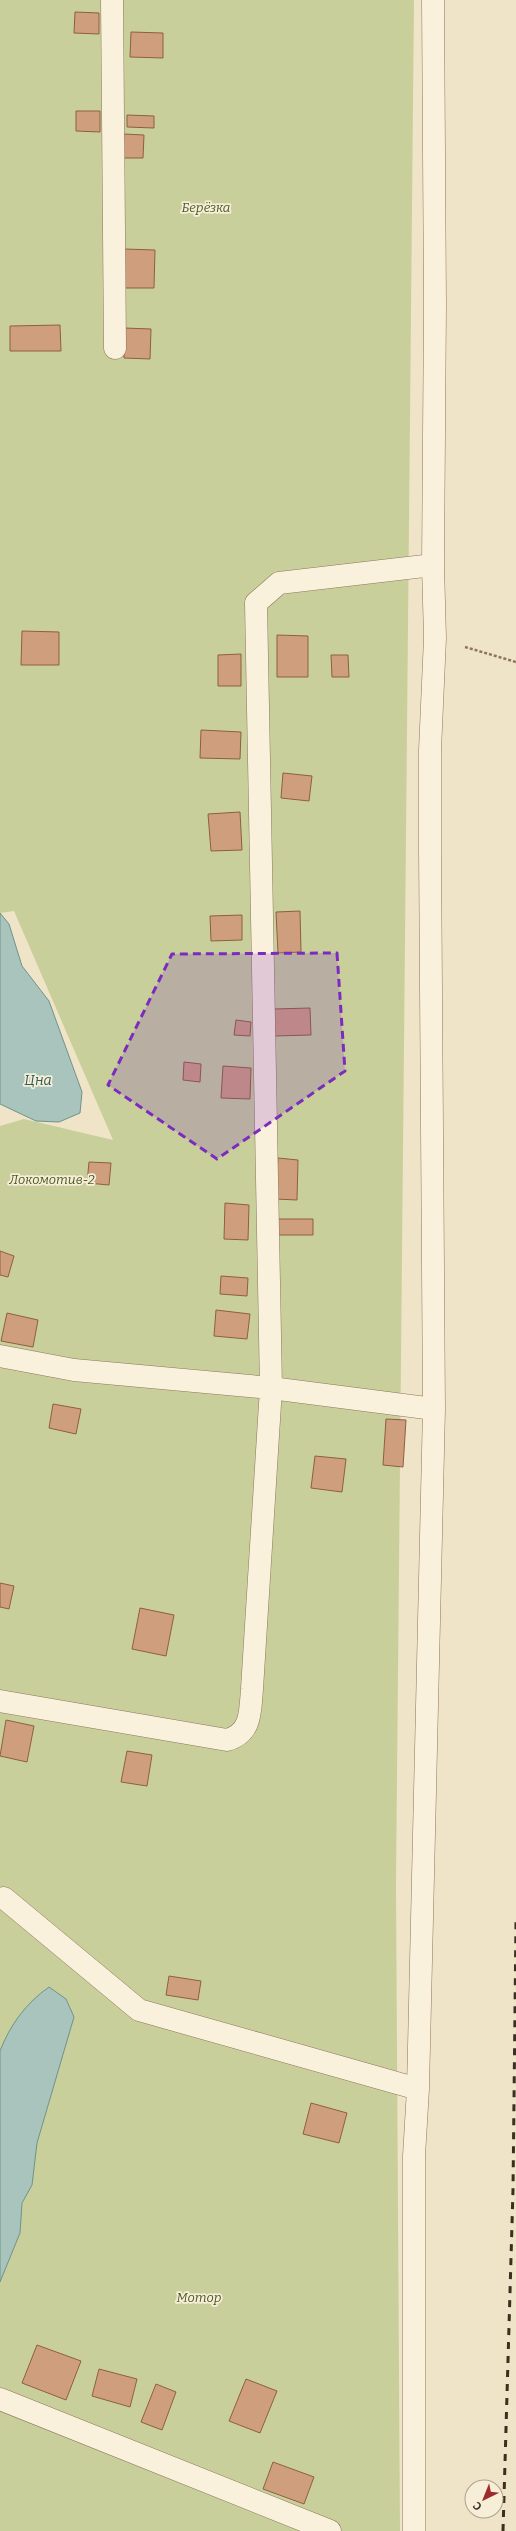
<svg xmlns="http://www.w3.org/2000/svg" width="516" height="2531" font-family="Bitter,serif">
  <rect width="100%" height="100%" fill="#f0e4c8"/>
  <path fill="#c9cf9b" d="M0 0H414L396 1884 400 2531H0V1126L24 1119 113 1140 14 911 0 913Z"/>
  <path fill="#a9c4bc" stroke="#6f938a" d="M0 913 9 924 22 966 49 1001 82 1092 80 1113 59 1122 36 1121 0 1104Z
    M49 1987 66 1999 74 2017 37 2143 32 2185 22 2203 20 2233 0 2282V2051C10 2025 26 2003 49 1987Z"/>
  <path fill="#cf9f7d" stroke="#8d5f41" d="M75 12 99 13V34L74 33Z
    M131 32 163 33V58L130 57Z
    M76 111H100V132L76 131Z
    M127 115 154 116V128L127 127Z
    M124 134 144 135 143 158H123Z
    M124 249 155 250 154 288H123Z
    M60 325 61 351H10V326Z
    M124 328 151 329 150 359 124 358Z
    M22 631 59 632V665H21Z
    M277 635 308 636V677H277Z
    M241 654V686H218V655Z
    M331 655H348L349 677H332Z
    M201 730 241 732 240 759 200 758Z
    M283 773 312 776 309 801 281 798Z
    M240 812 242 850 211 851 208 814Z
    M300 911 301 952 278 953 276 912Z
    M242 915V940L211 941 210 916Z
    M310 1008 311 1035 275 1036 274 1009Z
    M236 1020 251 1022 250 1036 234 1035Z
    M184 1062 201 1064 200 1082 183 1080Z
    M223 1066 251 1068 250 1099 221 1098Z
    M278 1158 298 1160 297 1200 275 1199Z
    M89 1162 111 1163 109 1185 87 1183Z
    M225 1203 249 1205 248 1240 224 1239Z
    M277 1219H313V1235H277Z
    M0 1251 14 1256 8 1277 0 1275Z
    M221 1276 248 1278 247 1296 220 1294Z
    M216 1310 250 1314 247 1339 214 1336Z
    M7 1313 38 1320 33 1347 1 1341Z
    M53 1404 81 1409 76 1434 49 1428Z
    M386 1419 406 1420 403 1467 383 1465Z
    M315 1456 346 1459 342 1492 311 1488Z
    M0 1583 14 1586 9 1609 0 1607Z
    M140 1608 174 1615 166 1656 132 1649Z
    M6 1720 34 1726 27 1762 0 1756Z
    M127 1751 152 1755 147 1786 121 1782Z
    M169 1976 201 1981 198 2000 166 1995Z
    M311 2103 347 2113 339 2143 303 2134Z
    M37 2345 81 2361 66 2400 22 2383Z
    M99 2369 137 2379 130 2407 92 2396Z
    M246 2379 277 2391 260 2433 229 2421Z
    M156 2384 176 2392 162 2430 141 2422Z
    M273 2462 314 2477 304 2504 263 2489Z"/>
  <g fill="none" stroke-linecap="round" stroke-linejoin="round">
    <defs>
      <path id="minor" d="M112 0 115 348
        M0 1356 74 1370 271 1388 434 1409
        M0 1701 227 1740C252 1733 250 1711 252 1689L271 1388 256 603 279 583 433 565
        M4 1898 139 2010 418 2089
        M0 2399 330 2531
        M414 2531V2156L418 2089 434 1409 430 849V750L435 638 433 565 435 305 433 0"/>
    </defs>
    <use href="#minor" stroke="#8d765c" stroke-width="23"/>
    <path stroke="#8d765c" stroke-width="2.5" stroke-dasharray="3 2" stroke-linecap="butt" d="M465 647 516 662"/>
    <use href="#minor" stroke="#faf1dc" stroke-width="22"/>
    <path stroke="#3d2e20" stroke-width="3" stroke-dasharray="7 7" stroke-linecap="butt" d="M503 2531 513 2190 516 1920"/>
  </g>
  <path fill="#7b2cbf" fill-opacity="0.2" stroke="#7b2cbf" stroke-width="3" stroke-dasharray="8 5" stroke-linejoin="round" d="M337 953 345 1071 217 1159 108 1085 172 954Z"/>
  <g text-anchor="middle" stroke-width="3.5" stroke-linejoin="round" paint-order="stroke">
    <g font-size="13" font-style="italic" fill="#4d5a26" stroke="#f7eed8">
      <text x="206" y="212">Берёзка</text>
      <text x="52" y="1184">Локомотив-2</text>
      <text x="199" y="2302">Мотор</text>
    </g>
    <g font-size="14" font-style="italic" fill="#2f5d5a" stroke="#f7eed8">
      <text x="38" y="1085">Цна</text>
    </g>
  </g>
  <g transform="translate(484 2499) rotate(223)"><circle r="19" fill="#f7eed8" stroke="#ada18e"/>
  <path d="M0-3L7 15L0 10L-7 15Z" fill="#9e2a2b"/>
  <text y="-6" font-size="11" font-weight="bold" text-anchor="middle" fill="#3d2e20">С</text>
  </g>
</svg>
